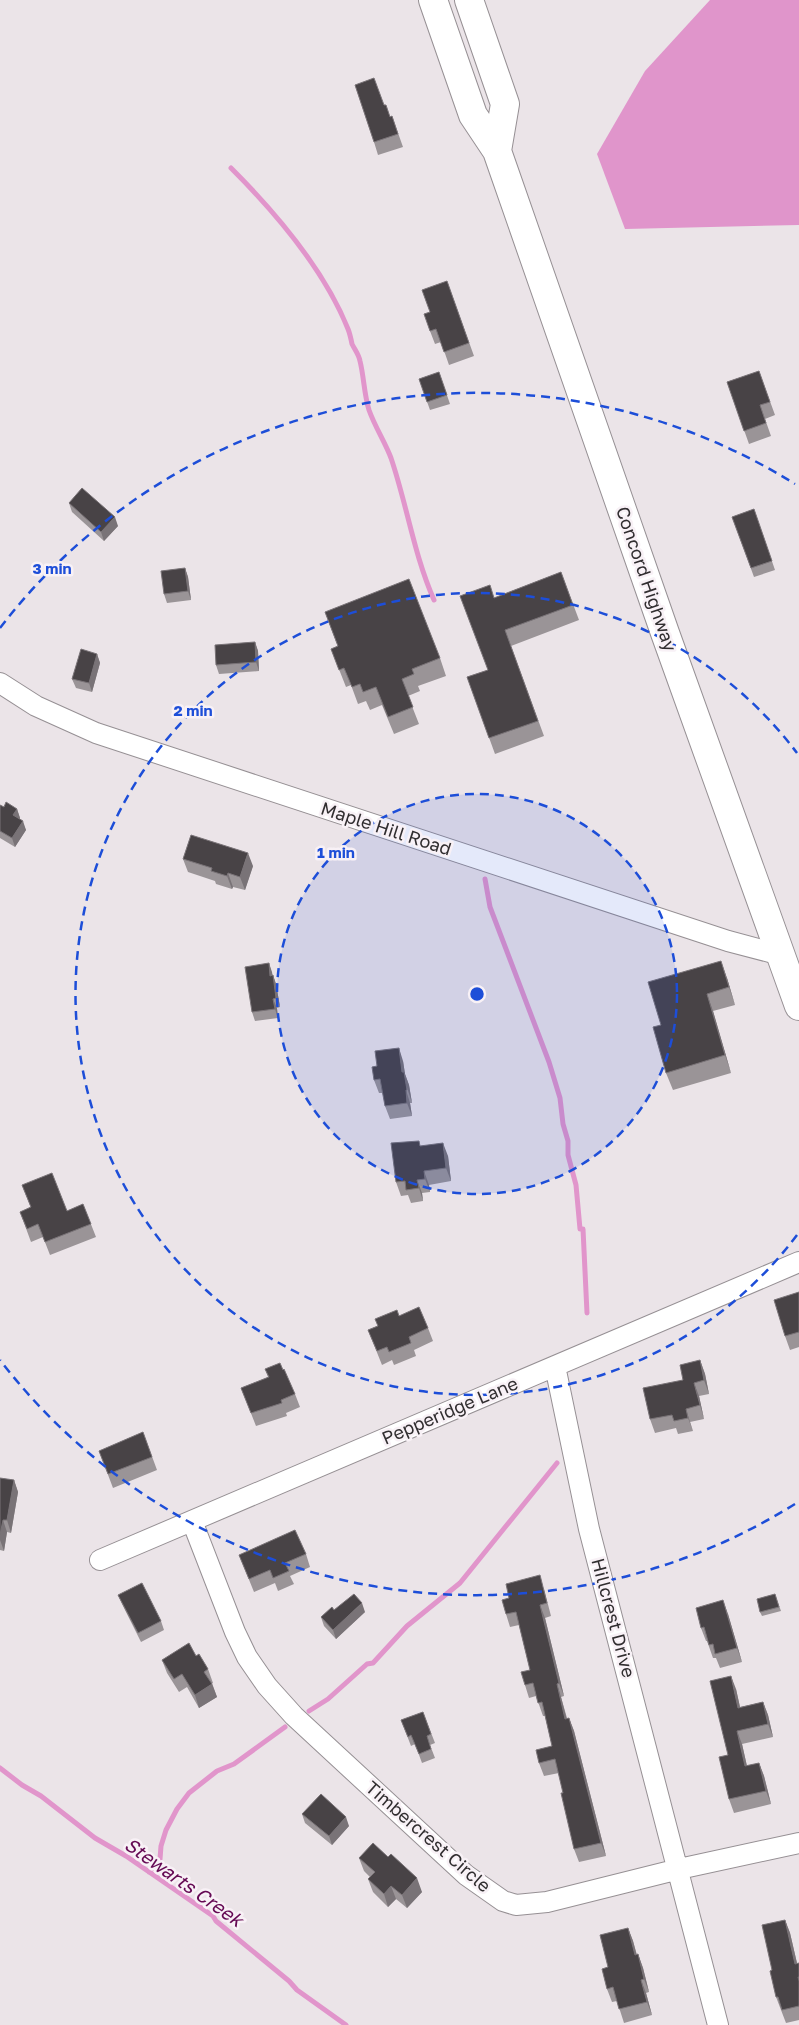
<svg xmlns="http://www.w3.org/2000/svg" width="799" height="2025" font-family="'Golos Text',sans-serif">
  <rect width="100%" height="100%" fill="#ebe4e8"/>
  <path fill="#e095cb" d="M710 0H799V225L625 229 597 154 645 71Z"/>
  <g fill="none" stroke-linecap="round" stroke-linejoin="round">
    <path stroke="#e195cb" stroke-width="5" d="M231 168C276 213 324 269 348 329 350 334 351 339 352 344 355 350 359 355 360 361 364 377 364 394 369 410 375 427 385 442 391 458 407 505 414 555 434 600
      M485 879 490 907 549 1062 560 1098 563 1124 568 1141V1155L576 1185 580 1229H583L587 1313
      M309 1711 328 1699 367 1664 373 1663 407 1626 460 1583 557 1463
      M0 1768 22 1785 41 1796 95 1838 126 1856 213 1916 216 1921 289 1981 297 1990 346 2025
      M149 1872 160 1859 161 1846 166 1830 177 1809 189 1793 217 1771 234 1764 285 1727"/>
    <defs>
      <path id="minor" d="M0 683 36 706 96 733 728 941 781 955
        M555 1366 589 1529 718 2025
        M192 1521 235 1632 247 1657 267 1686 294 1716 466 1875 503 1901 516 1905 547 1902 679 1869 799 1843
        M100 1560 799 1262"/>
      <path id="highway" d="M433 0 473 115 497 151 665 633 799 1006
        M469 0 505 104 497 151"/>
    </defs>
    <use href="#minor" stroke="#969094" stroke-width="22"/>
    <use href="#highway" stroke="#969094" stroke-width="30"/>
    <use href="#minor" stroke="#fff" stroke-width="20"/>
    <use href="#highway" stroke="#fff" stroke-width="28"/>
  </g>
  <path fill="#9a9497" d="M384 105 390 117 392 116 403 147 378 155 374 142Z
    M447 281 474 356 449 365 441 342 435 344 430 331V312Z
    M759 371 775 415 765 419 771 436 749 444 727 382Z
    M439 372 450 404 430 410 419 379Z
    M69 503 118 526 104 541 72 512Z
    M754 509 775 570 754 577 732 517Z
    M185 568 188 577 191 600 167 603 164 594Z
    M561 572 579 620 511 646 544 736 495 754 467 677 488 670 494 598Z
    M325 612 440 658 446 676 418 686 420 691 408 696 419 724 394 734 382 705 370 710 366 701 358 704 351 685 346 687 331 649 338 647Z
    M255 642 258 651 259 671 219 674 216 665Z
    M97 654 100 663 92 692 76 688 72 679Z
    M0 805 4 807 17 809 20 818V819L26 830 15 847 0 838Z
    M183 859 253 866 245 890 233 887 232 889 216 884 215 881 188 872Z
    M269 963 272 975H273L276 984 280 1007 277 1008 278 1018 255 1021 252 1012Z
    M727 978 735 1005 713 1011 731 1073 673 1090 666 1073 661 1025Z
    M403 1061 405 1074 409 1085 412 1103H410L412 1116 390 1119 385 1106 383 1093H379L374 1080Z
    M421 1146 448 1156 451 1181 429 1185 430 1192 422 1193 423 1201 411 1203 408 1195 401 1196 396 1182Z
    M22 1185 67 1211 83 1204 96 1237 50 1255 43 1237 31 1242 20 1212 31 1208Z
    M799 1292V1347L790 1350 785 1336Z
    M399 1316 428 1328 433 1341 414 1350 416 1356 394 1365 392 1360 382 1365 368 1330Z
    M700 1360 705 1374 709 1394 699 1396 704 1419 690 1422 693 1431 678 1434 676 1428 655 1433 650 1419Z
    M265 1369 283 1370 295 1394 300 1407 286 1413 287 1416 256 1426 241 1388 268 1377Z
    M143 1432 157 1470 113 1488 99 1451Z
    M0 1478 14 1480 18 1492 11 1533 7 1532 4 1551 0 1550Z
    M306 1554 310 1567 290 1576 294 1584 278 1591 275 1583 254 1592 239 1555Z
    M544 1589 551 1616 545 1618 564 1696 561 1697 567 1718H569L574 1731 606 1856 579 1862 574 1849 559 1773 544 1776 539 1763 552 1746 545 1716H543L536 1696 529 1698 525 1685 530 1670 519 1625 510 1627 506 1614Z
    M775 1594 781 1611 762 1616 760 1612Z
    M118 1595 161 1621 164 1630 141 1642 122 1604Z
    M334 1610 365 1612 336 1639 324 1626 321 1617Z
    M728 1614 742 1662 720 1668 716 1658H713L707 1641H706L701 1628Z
    M196 1656 208 1669 213 1683H212L217 1697 199 1708 187 1687 179 1692 167 1673 162 1660Z
    M736 1689 740 1707 763 1702 768 1715 773 1737 742 1744 747 1766 759 1763 764 1776 771 1804 734 1813 729 1799 728 1755Z
    M423 1712 435 1743 430 1745 435 1758 422 1763 415 1744 411 1746 401 1720Z
    M302 1814 349 1826 332 1845 305 1823Z
    M359 1858 422 1892 407 1908 396 1899 388 1907 373 1892 368 1879 370 1877 364 1871Z
    M785 1920 790 1933 797 1963H799V2020L786 2023 776 1997 772 1970Z
    M628 1928 633 1941 637 1955 638 1954 643 1968 649 1992 646 1993 652 2015 624 2023 617 2001 612 2002 607 1989 608 1967Z"/>
  <path fill="#797377" d="M115 517 118 526 104 541 101 532Z
    M185 568 188 577 191 600 188 591Z
    M255 642 258 651 259 671 256 662Z
    M97 654 100 663 92 692 89 683Z
    M17 809 20 818 17 824 13 815Z
    M23 821 26 830 15 847 12 838Z
    M248 853 253 866 245 890 240 877Z
    M228 873 233 887 232 889 227 876Z
    M721 961 727 978 735 1005 729 987Z
    M269 963 272 972 274 984 270 976Z
    M273 975 276 984 280 1007 276 998Z
    M707 994 713 1011 731 1073 725 1055Z
    M273 999 277 1008 278 1018 275 1009Z
    M399 1048 403 1061 405 1074 409 1085 412 1103 402 1072Z
    M406 1090 410 1103 412 1116 407 1103Z
    M443 1143 448 1156 451 1181 446 1168Z
    M424 1171 429 1185 430 1192 425 1179Z
    M417 1180 422 1193 423 1201 419 1188Z
    M700 1360 705 1374 709 1394 704 1380Z
    M694 1383 699 1396 704 1419 700 1405Z
    M686 1409 690 1422 693 1431 688 1418Z
    M14 1480 18 1492 11 1533 7 1520Z
    M3 1520 7 1532 4 1551 0 1540V1535Z
    M723 1600 728 1614 742 1662 737 1648Z
    M362 1603 365 1612 336 1639 333 1630Z
    M540 1605 545 1618 564 1696 559 1683Z
    M731 1676 736 1689 743 1721 738 1708Z
    M212 1684 217 1697 199 1708 195 1695Z
    M557 1684 561 1697 570 1732 565 1719Z
    M763 1702 768 1715 773 1737 768 1724Z
    M569 1718 574 1731 606 1856 601 1843Z
    M737 1731 742 1744 750 1780 745 1766Z
    M759 1763 764 1776 771 1804 766 1791Z
    M346 1817 349 1826 332 1845 329 1836Z
    M417 1878 422 1892 407 1908 402 1895Z
    M391 1886 396 1899 388 1907 384 1894Z
    M785 1920 790 1933 799 1972 795 1964Z
    M628 1928 633 1941 640 1968 635 1955Z
    M638 1954 643 1968 649 1992 644 1979Z
    M641 1980 646 1993 652 2015 647 2002Z"/>
  <path fill="#484346" stroke="#797377" d="M374 78 384 105H386L390 117 392 116 398 134 374 142 355 85Z
    M447 281 469 343 444 352 436 329 430 331 424 314 430 312 422 290Z
    M759 371 770 402 760 405 766 423 744 431 727 382Z
    M439 372 447 395 427 402 419 379Z
    M82 488 115 517 101 532 69 503Z
    M754 509 772 561 751 568 732 517Z
    M185 568 188 591 164 594 161 571Z
    M561 572 573 605 505 630 538 721 489 738 467 677 488 670 460 596 490 585 494 598Z
    M409 579 440 658 412 669 414 674 402 679 413 707 388 717 376 687 363 692 360 684 352 687 344 668 339 670 331 649 338 646 325 612Z
    M255 642 256 662 216 665 215 645Z
    M81 649 97 654 89 683 72 679Z
    M6 802 17 809 13 815 23 821 12 838 0 831V805L4 807Z
    M191 835 248 853 240 877 228 873 227 876 211 871 212 868 183 859Z
    M721 961 729 987 707 994 725 1055 666 1073 653 1027 661 1025 648 982Z
    M269 963 270 976 273 975 276 998 273 999 275 1009 252 1012 245 967Z
    M399 1048 402 1072H404L407 1090H406L407 1103 385 1106 380 1079 374 1080 372 1067 377 1066 375 1051Z
    M419 1141 420 1146 443 1143 446 1168 424 1171 425 1179 417 1180 419 1188 406 1190 405 1181 396 1182 391 1143Z
    M52 1173 67 1211 83 1204 91 1224 45 1242 38 1224 27 1229 20 1212 31 1207 22 1185Z
    M799 1292V1332L785 1336 774 1300Z
    M419 1307 428 1328 409 1337 411 1343 389 1352 387 1347 377 1351 368 1330 378 1326 375 1319 397 1310 399 1316Z
    M700 1360 704 1380 694 1383 700 1405 686 1409 688 1418 674 1421 672 1415 650 1419 643 1388 683 1380 680 1365Z
    M280 1363 283 1370 284 1369 295 1394 281 1400 282 1403 251 1413 241 1388 269 1377 265 1369Z
    M143 1432 152 1457 108 1474 99 1451Z
    M0 1478 14 1480 7 1520H3L0 1535Z
    M295 1530 306 1554 285 1563 289 1571 273 1578 270 1570 249 1579 239 1555Z
    M540 1575 547 1603 540 1605 559 1683 557 1684 565 1719 569 1718 601 1843 574 1849 561 1793H563L555 1759 539 1763 536 1750 552 1746 542 1702 538 1703 533 1683 525 1685 521 1672 530 1670 516 1612 506 1614 502 1600 509 1598 506 1584Z
    M142 1583 161 1621 138 1633 118 1595Z
    M354 1594 362 1603 333 1630 321 1617 332 1607 334 1610Z
    M775 1594 779 1607 760 1612 757 1599Z
    M723 1600 737 1648 715 1654 713 1644 709 1645 704 1627 701 1628 696 1608Z
    M189 1643 196 1656 199 1654 208 1669 204 1672 212 1684 195 1695 182 1674 174 1679 162 1660Z
    M731 1676 738 1708 763 1702 768 1724 737 1731 745 1766 759 1763 766 1791 729 1799 719 1757 728 1755 710 1681Z
    M423 1712 431 1734 427 1736 431 1749 419 1754 411 1735 408 1737 401 1720Z
    M321 1794 346 1817 329 1836 302 1814Z
    M373 1843 388 1857 391 1854 417 1878 402 1895 391 1886 384 1894 368 1879 375 1872 359 1858Z
    M785 1920 795 1964 799 1963V1977H798L799 1981V2006L782 2010 778 1997H776L770 1971 772 1970 762 1925Z
    M628 1928 635 1955 638 1954 644 1979 641 1980 647 2002 619 2009 613 1987 607 1989 602 1969 608 1967 600 1935Z"/>
  <circle cx="477" cy="994" r="200" fill="#1d4ed8" fill-opacity=".12"/>
  <g fill="none" stroke="#1d4ed8" stroke-width="2.5" stroke-dasharray="9 6">
    <circle cx="477" cy="994" r="200"/>
    <path d="M797 1235A401 401 0 1 1 797 753"/>
    <path d="M795 1504A601 601 0 0 1 0 1360M0 628A601 601 0 0 1 795 484"/>
  </g>
  <g text-anchor="middle" stroke-width="5" stroke-linejoin="round" paint-order="stroke">
    <g font-size="18" fill="#312e30" stroke="#f8f1f6">
      <text transform="translate(646 579) rotate(71)" y="6">Concord Highway</text>
      <text transform="translate(386 829) rotate(18)" y="6">Maple Hill Road</text>
      <text transform="translate(450 1411) rotate(-23)" y="6">Pepperidge Lane</text>
      <text transform="translate(613 1618) rotate(75)" y="6">Hillcrest Drive</text>
      <text transform="translate(428 1837) rotate(41)" y="6">Timbercrest Circle</text>
    </g>
    <g font-size="19" font-style="italic" fill="#650a54" stroke="#f8f1f6">
      <text transform="translate(184 1882) rotate(35)" y="7">Stewarts Creek</text>
    </g>
  </g>
  <circle cx="477" cy="994" r="8" fill="#1d4ed8" stroke="#f8f1f6" stroke-width="2.5"/>
  <g font-size="15" text-anchor="middle" font-weight="bold" fill="#1d4ed8" stroke="#f8f1f6" stroke-width="5" stroke-linejoin="round" paint-order="stroke">
    <text x="52" y="574">3 min</text>
    <text x="193" y="716">2 min</text>
    <text x="336" y="858">1 min</text>
  </g>
</svg>
